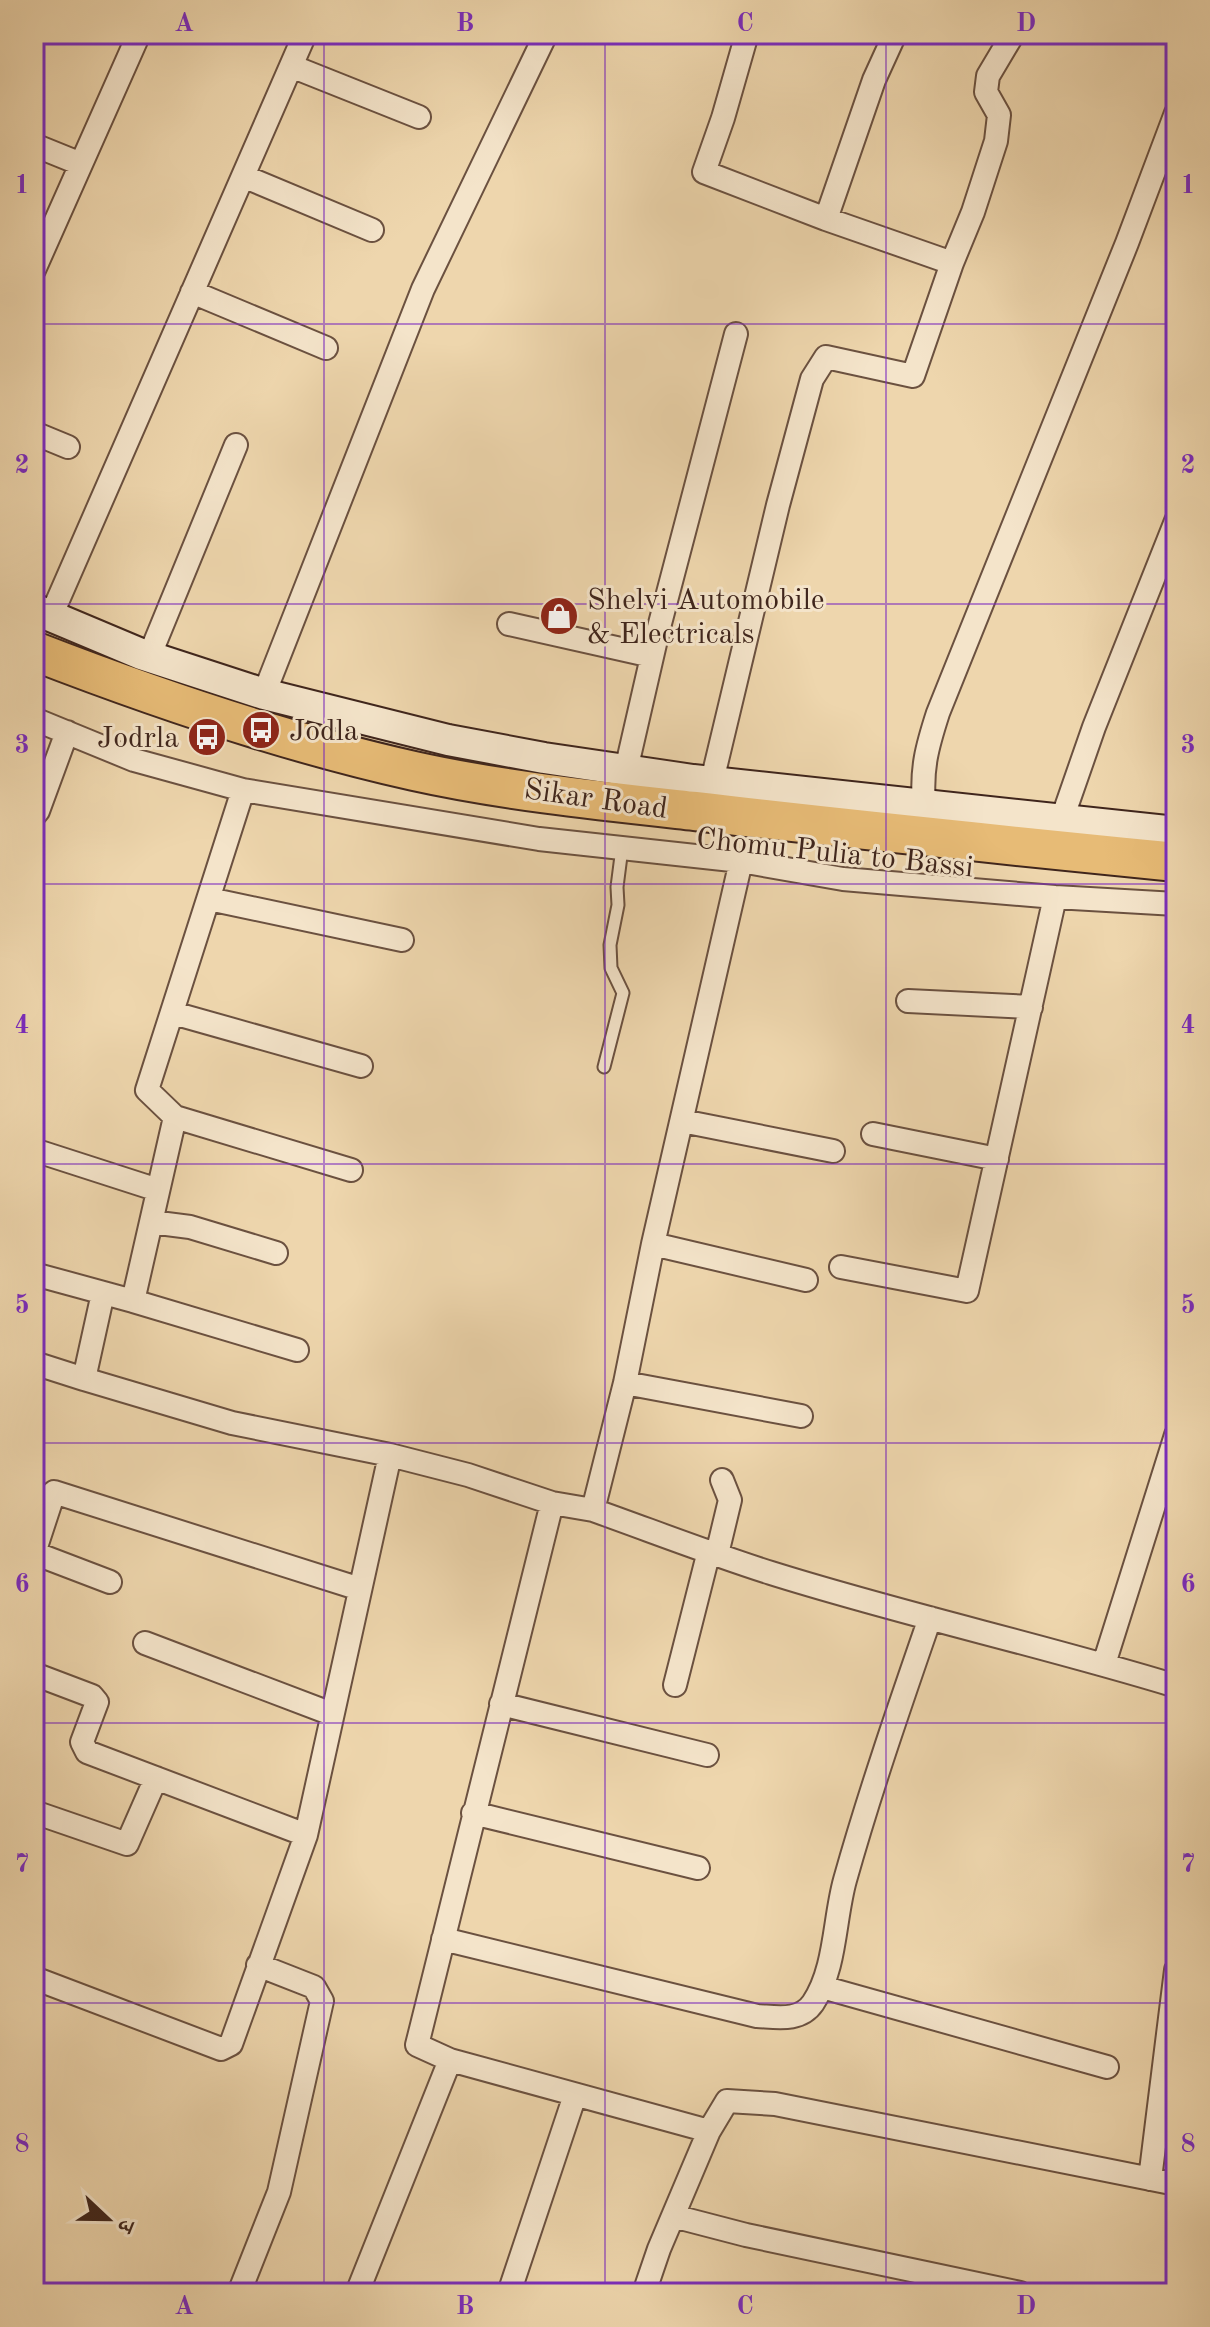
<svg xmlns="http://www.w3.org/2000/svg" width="1210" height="2327" font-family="'Old Standard TT','Noto Serif Devanagari',serif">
  <rect width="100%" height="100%" fill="#eed6ad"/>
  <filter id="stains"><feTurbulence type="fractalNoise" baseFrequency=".0025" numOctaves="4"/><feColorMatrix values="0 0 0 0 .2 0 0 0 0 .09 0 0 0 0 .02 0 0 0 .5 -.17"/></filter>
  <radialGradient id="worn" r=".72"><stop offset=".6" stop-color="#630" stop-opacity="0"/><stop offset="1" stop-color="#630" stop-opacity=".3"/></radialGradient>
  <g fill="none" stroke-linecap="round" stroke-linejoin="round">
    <defs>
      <path id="lane" d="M604 1067 623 993 611 968 610 945 618 905 617 887 622 848"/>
      <path id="street" d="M747 34 723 118 704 172 826 219 952 263
        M291 66 419 117
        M34 145 81 164
        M243 176 372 230
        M826 219 874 80 895 34
        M34 270 138 36
        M192 292 326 348
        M34 433 68 447
        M51 616 305 34
        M509 624 652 656
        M149 657 236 445
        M264 694 423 289 546 34
        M34 719 134 760 243 790 539 839 741 861 843 879 1055 897 1176 904
        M626 770 657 635 736 334
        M712 781 778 505 812 379 826 357 913 376 952 263 973 212 996 141 999 115 986 92 988 76 1013 34
        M243 790 147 1090 175 1117 133 1301 297 1350
        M924 804C921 769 927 747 938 713L1127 243 1176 113
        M34 816 38 811 67 732
        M1062 819 1094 727 1176 521
        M209 899 402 940
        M908 1001 1031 1007
        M173 1013 361 1066
        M175 1117 351 1170
        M682 1121 833 1151
        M873 1134 997 1159
        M34 1150 158 1190
        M151 1222 190 1227 276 1253
        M653 1244 806 1280
        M841 1267 967 1291 1055 897
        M34 1274 133 1301
        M34 1363 84 1379 103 1293
        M84 1379 232 1423 390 1455 468 1475 552 1503 593 1510 625 1383 653 1244 741 861
        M625 1383 801 1416
        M593 1510C652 1531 711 1554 771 1573 905 1615 1042 1645 1176 1686
        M34 1553 54 1492 360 1589
        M34 1553 110 1582
        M717 1554 730 1500 722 1480
        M145 1643 332 1714
        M1104 1664 1176 1435
        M34 1674 92 1696 97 1702 82 1742 87 1752 306 1835
        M675 1685 709 1551
        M501 1704 707 1755
        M34 1812 127 1844 156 1778
        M473 1813 698 1868
        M443 1939 757 2016C777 2017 800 2022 813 2003 836 1969 834 1919 845 1880 870 1791 900 1705 930 1618
        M34 1978 221 2049 231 2044 306 1835 390 1455
        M822 1987 1107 2067
        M450 2060 709 2131 659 2249 644 2293
        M709 2131 727 2101 775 2104 1176 2184
        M1150 2179 1176 1970
        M673 2216 746 2235 1020 2293
        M239 2293 279 2192 322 2001 314 1987 258 1965
        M357 2293 450 2060 417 2045 552 1503
        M509 2293 575 2095"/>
      <path id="secondary" d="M34 609 141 654 264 694 448 740 544 758 693 780 1176 832"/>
      <path id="highway" d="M34 651C158 699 284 742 414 771 504 791 603 801 695 811 855 830 1016 846 1176 862"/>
    </defs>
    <use href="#lane" stroke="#6b5140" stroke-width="15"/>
    <use href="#street" stroke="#6b5140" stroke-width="26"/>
    <use href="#secondary" stroke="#3f251c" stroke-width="34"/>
    <use href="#highway" stroke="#3f251c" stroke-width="42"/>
    <use href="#lane" stroke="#f4e4ca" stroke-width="11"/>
    <use href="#street" stroke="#f4e4ca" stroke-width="22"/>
    <use href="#secondary" stroke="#f4e4ca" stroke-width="30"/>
    <use href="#highway" stroke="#e7bb76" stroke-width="38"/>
  </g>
  <path fill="none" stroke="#7b2cbf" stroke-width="2" stroke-opacity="0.55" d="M324 34V2293M605 34V2293M886 34V2293M34 324H1176M34 604H1176M34 884H1176M34 1164H1176M34 1443H1176M34 1723H1176M34 2003H1176"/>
  <defs>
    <symbol id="shop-disc" viewBox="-11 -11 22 22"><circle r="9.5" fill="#8f2418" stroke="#f4e4ca"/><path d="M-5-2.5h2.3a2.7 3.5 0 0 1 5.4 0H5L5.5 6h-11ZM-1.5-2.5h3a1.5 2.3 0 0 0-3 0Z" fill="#fff"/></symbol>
    <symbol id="bus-disc" viewBox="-11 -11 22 22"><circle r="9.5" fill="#8f2418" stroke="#f4e4ca"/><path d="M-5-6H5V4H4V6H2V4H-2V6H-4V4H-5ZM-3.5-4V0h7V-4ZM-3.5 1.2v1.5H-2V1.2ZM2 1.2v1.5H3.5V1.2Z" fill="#fff"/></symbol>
  </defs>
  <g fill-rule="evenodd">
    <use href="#shop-disc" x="537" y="594" width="44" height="44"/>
    <use href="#bus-disc" x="239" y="708" width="44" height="44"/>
    <use href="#bus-disc" x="185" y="715" width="44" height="44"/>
  </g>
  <g text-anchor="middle" stroke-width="6" stroke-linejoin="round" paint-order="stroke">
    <g font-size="30" fill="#3f251c" stroke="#f4e4ca" text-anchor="start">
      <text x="587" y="609">Shelvi Automobile<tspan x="587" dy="34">&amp; Electricals</tspan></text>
      <text x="289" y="740">Jodla</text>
      <text x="179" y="747" text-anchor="end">Jodrla</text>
    </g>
    <g font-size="30" fill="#3f251c" stroke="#f4e4ca">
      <text transform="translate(596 798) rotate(8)" y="10">Sikar Road</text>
      <text transform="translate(835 852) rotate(6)" y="10">Chomu Pulia to Bassi</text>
    </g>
  </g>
  <rect width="1210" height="2327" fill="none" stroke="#eed6ad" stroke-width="88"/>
  <g transform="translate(108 2219) rotate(112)" stroke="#f4e4ca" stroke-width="6" paint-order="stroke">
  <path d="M0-6L14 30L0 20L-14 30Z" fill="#3f251c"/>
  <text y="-12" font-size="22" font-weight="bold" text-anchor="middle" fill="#3f251c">उ</text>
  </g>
  <rect x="44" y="44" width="1122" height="2239" fill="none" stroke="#7b2cbf" stroke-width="3"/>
  <g font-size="26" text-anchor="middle" font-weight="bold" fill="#7b2cbf">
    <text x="184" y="31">A</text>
    <text x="465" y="31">B</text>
    <text x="745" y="31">C</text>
    <text x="1026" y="31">D</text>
    <text x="22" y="193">1</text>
    <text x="1188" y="193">1</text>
    <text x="22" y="473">2</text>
    <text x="1188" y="473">2</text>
    <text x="22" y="753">3</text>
    <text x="1188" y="753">3</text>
    <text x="22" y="1033">4</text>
    <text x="1188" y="1033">4</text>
    <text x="22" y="1313">5</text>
    <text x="1188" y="1313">5</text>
    <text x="22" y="1592">6</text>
    <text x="1188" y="1592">6</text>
    <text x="22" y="1872">7</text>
    <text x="1188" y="1872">7</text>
    <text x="22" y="2152">8</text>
    <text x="1188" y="2152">8</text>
    <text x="184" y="2314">A</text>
    <text x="465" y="2314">B</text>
    <text x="745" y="2314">C</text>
    <text x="1026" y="2314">D</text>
  </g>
  <rect width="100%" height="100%" filter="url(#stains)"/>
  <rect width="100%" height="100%" fill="url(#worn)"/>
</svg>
